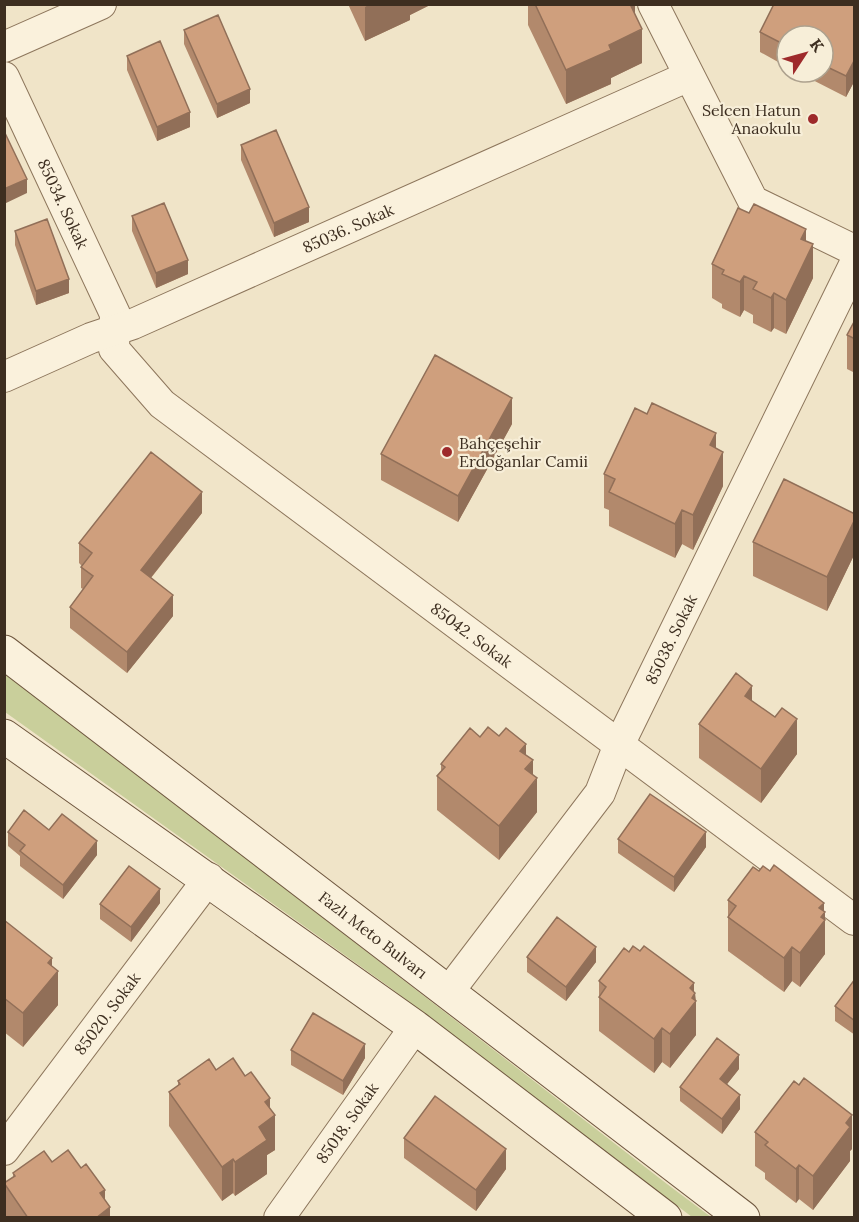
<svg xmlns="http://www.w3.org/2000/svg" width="859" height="1222" font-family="Lora,serif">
  <rect width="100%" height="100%" fill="#f0e4c8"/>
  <path fill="#c9cf9b" d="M4 671 667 1184 711 1217H692L388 986 5 712Z"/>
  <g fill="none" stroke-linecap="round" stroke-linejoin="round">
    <defs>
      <g id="street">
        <path d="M653 4 753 201 854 250"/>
        <path d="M4 47 101 4"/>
        <path id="s1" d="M4 77 115 314 114 349 162 404 854 920"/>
        <path id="s2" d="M4 377 91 338 133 324 689 76"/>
        <path id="s3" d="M450 990 600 793 618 747 854 265"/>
        <path id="s4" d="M4 1150 209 878"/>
        <path id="s5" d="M279 1218 415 1027"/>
      </g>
      <g id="secondary">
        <path id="s6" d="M4 652 743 1218"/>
        <path d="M4 736 415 1027 665 1218"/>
      </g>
    </defs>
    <use href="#street" stroke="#8d765c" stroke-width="32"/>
    <use href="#secondary" stroke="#6f573f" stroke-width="35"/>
    <use href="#street" stroke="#faf1dc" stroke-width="30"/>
    <use href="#secondary" stroke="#faf1dc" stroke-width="33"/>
  </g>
  <path fill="#b2896c" d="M348 4H432L410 15V20L365 41Z
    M528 4H635V14L642 63 611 78V84L566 104 528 25Z
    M855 4V80L846 97 797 72H823V36H787V67L760 52V32Z
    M184 30 250 103 217 118 184 44Z
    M127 56 190 127 157 141 127 70Z
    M241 145 309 222 274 237 241 160Z
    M132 216 188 274 156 288 132 231Z
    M15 231 69 293 36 305 15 245Z
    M806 241 813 278 786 334 774 328 771 332 753 323V315L744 310 740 317 722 308V304L712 298V264Z
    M855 320V373L847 369V335Z
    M512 424 458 522 381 480V454Z
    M716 448 723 486 693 550 682 544 675 558 609 526V510L604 508V474Z
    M202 513 151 578 173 616 127 673 70 628V607L83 589 81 588V567L82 566 79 563V543Z
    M855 514V553L827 611 753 576V542Z
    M699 724 797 754 761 803 699 758Z
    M480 737 526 755 533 775 537 812 499 860 437 810V776L441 771V764Z
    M8 832 97 855 63 899 20 866V856L8 846Z
    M618 839 706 847 674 892 618 853Z
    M759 871H770L825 912V954L800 987 792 981 784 992 728 951V900Z
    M160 903 131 942 100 919V904Z
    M4 920 52 966 58 1005 23 1047 4 1032Z
    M640 951 694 992 695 1000 696 1035 670 1068 662 1062 654 1073 599 1031V981L629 952Z
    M527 957 596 962 566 1001 527 972Z
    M855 979V1035L835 1021V1006Z
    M291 1050 365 1058 343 1095 291 1065Z
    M739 1069 727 1084 740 1109 722 1134 680 1101V1087Z
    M216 1070 245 1076 270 1108 275 1150 267 1155V1174L235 1196 233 1193 222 1201 169 1126V1092L178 1086V1081Z
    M755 1132 852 1149 850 1151V1161L813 1210 799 1199 796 1203 765 1179V1173L755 1166Z
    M404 1138 506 1169 476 1211 404 1158Z
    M13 1173 105 1200 110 1218H4V1183L13 1177Z"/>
  <path fill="#916f58" d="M370 4H432L410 15V20L365 41V7Z
    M629 4H635V33L642 29V63L611 78V84L566 104V70L609 45Z
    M855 59V80L846 97V76Z
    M250 89V103L217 118V104Z
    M190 112V127L157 141V127Z
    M27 179V193L4 204V189Z
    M309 207V222L274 237V223Z
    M806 229V259L813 244V278L786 334V300L801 239Z
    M188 260V274L156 288V273Z
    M744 276V310L740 317V282Z
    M69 279V293L36 305V291Z
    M774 293V328L771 332V298Z
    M512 398V424L458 522V496Z
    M716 433V466L723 452V486L693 550V515L710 445Z
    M202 492V513L141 590V570Z
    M682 510V544L675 558V524Z
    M855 519V553L827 611V577Z
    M173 595V616L127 673V652Z
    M752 686V720L745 696Z
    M797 719V754L761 803V769Z
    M526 744V769L533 760V784L537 778V812L499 860V826L520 751Z
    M706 832V847L674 892V877Z
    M97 841V855L63 899V885Z
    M160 889V903L131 942V927Z
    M824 903V914L825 912V954L800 987V953L819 908Z
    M596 947V962L566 1001V987Z
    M792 947V981L784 992V958Z
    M52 958V978L58 971V1005L23 1047V1013L48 963Z
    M694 983V994L695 993 696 1001V1035L670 1068V1034L690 988Z
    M662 1028V1062L654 1073V1039Z
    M365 1044V1058L343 1095V1081Z
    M739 1055V1069L720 1093V1079Z
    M740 1095V1109L722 1134V1119Z
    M270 1098V1119L275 1115V1150L267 1155V1174L235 1196V1162L259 1127 265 1102Z
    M852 1115V1149L850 1151V1161L813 1210V1176L846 1123Z
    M506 1149V1169L476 1211V1190Z
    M233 1159V1193L222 1201V1167Z
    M799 1165V1199L796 1203V1169Z
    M105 1190V1211L110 1207V1218H96L100 1193Z"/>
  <path fill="#cf9f7d" stroke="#916f58" stroke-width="1.5" d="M535 4H630L642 29 609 45 611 50 566 70Z
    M774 4H855V59L846 76 823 65V36H787V46L760 32Z
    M218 15 250 89 217 104 184 30Z
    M160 41 190 112 157 127 127 56Z
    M276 130 309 207 274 223 241 145Z
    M4 131 27 179 4 189Z
    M164 203 188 260 156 273 132 216Z
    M754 204 806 229 801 239 813 244 786 300 774 293 771 298 753 289 757 282 744 276 740 282 722 274 724 270 712 264 738 208 749 213Z
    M47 219 69 279 36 291 15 231Z
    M855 320V339L847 335Z
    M435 355 512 398 458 496 381 454Z
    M652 403 716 433 710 445 723 452 693 515 682 510 675 524 609 492 615 479 604 474 635 408 647 414Z
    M151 452 202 492 141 570 173 595 127 652 70 607 93 576 81 567 92 553 79 543Z
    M784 479 855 514V519L827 577 753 542Z
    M736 673 752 686 745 696 775 717 782 708 797 719 761 769 699 724Z
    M488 727 499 736 506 728 526 744 520 751 533 760 525 769 537 778 499 826 437 776 445 767 441 764 470 728 480 737Z
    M650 794 706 832 674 877 618 839Z
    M24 810 49 830 62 814 97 841 63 885 20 851 25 845 8 832Z
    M774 865 824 903 819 908 825 912 821 917 825 920 800 953 792 947 784 958 728 917 736 906 728 900 753 867 759 871 763 866 770 871Z
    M129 866 160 889 131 927 100 904Z
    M557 917 596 947 566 987 527 957Z
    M4 920 52 958 48 963 58 971 23 1013 4 998Z
    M633 946 640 951 644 946 694 983 690 988 695 993 692 998 696 1001 670 1034 662 1028 654 1039 599 997 606 987 599 981 624 948 629 952Z
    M855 979V1021L835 1006Z
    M313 1013 365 1044 343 1081 291 1050Z
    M717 1038 739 1055 720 1079 740 1095 722 1119 680 1087Z
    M233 1058 245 1076 251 1072 270 1098 265 1102 275 1115 259 1127 267 1140 235 1162 233 1159 222 1167 169 1092 180 1084 178 1081 209 1059 216 1070Z
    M804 1078 852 1115 846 1123 850 1127 813 1176 799 1165 796 1169 765 1145 768 1142 755 1132 794 1081 799 1085Z
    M435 1096 506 1149 476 1190 404 1138Z
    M68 1150 81 1168 86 1164 105 1190 100 1193 110 1207 96 1218H28L4 1183 15 1176 13 1173 44 1151 52 1162Z"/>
  <g fill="#9e2a2b" stroke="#f7eed8" stroke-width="2">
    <circle cx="813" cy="119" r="6"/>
    <circle cx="447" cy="452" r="6"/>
  </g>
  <g text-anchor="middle" stroke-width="4.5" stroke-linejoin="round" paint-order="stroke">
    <g font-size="16" fill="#3d2e20" stroke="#f7eed8" text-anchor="end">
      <text x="801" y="116">Selcen Hatun<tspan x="801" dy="18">Anaokulu</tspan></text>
      <text x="459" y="449" text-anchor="start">Bahçeşehir<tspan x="459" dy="18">Erdoğanlar Camii</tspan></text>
    </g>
    <g font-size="16" fill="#3d2e20" stroke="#f7eed8">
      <text dy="6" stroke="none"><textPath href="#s1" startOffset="140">85034. Sokak</textPath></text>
      <text dy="6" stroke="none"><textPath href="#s2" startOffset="375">85036. Sokak</textPath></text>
      <text dy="6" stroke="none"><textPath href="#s1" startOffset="756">85042. Sokak</textPath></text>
      <text dy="6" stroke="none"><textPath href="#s3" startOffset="417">85038. Sokak</textPath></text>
      <text dy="6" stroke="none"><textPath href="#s6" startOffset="465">Fazlı Meto Bulvarı</textPath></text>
      <text dy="6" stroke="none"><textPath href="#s4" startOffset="171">85020. Sokak</textPath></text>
      <text dy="6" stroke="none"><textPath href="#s5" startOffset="117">85018. Sokak</textPath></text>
    </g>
  </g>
  <rect width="859" height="1222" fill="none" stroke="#3d2e20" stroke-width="12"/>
  <g transform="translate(805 54) rotate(54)"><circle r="28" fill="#f7eed8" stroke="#ada18e" stroke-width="1.5"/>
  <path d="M0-4.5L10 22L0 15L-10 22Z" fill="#9e2a2b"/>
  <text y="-9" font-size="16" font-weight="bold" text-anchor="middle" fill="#3d2e20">K</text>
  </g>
</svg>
